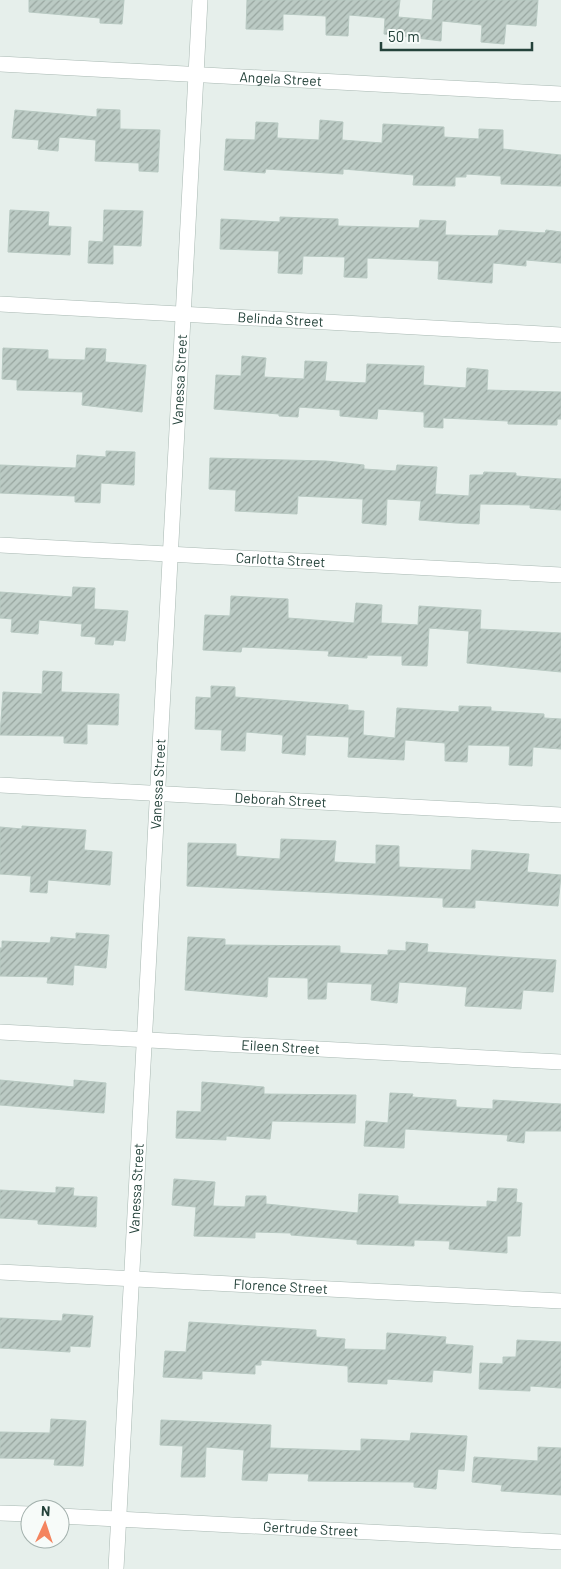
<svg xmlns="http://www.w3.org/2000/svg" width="561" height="1569" font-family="Barlow,sans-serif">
  <defs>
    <pattern id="building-hatch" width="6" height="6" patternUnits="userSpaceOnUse" patternTransform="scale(1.25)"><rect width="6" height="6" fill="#bbcac4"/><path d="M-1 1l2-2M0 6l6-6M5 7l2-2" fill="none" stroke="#98a6a0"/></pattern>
  </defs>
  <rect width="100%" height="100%" fill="#e6efeb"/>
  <path fill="url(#building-hatch)" stroke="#b8c9c2" d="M29 0H124L122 24 100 23V18L29 12Z
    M247 0H400L398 17 432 20 433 0H538L536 26 506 24 504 44 481 42 482 25 442 21 441 41 384 34 385 18 349 15 348 36 326 35V16L283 14V30L246 29Z
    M97 109 120 110V129L160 130 158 172 139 171V163L95 161 96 140 59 137 58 151 38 149 39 140 12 138 15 110 97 117Z
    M320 120 343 122 342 140 382 143 383 124 444 127V137L479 139V129L503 130V149L561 155V186L501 184V176L466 174V177H455V186L413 185 414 175 343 169V174L266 169 265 173 224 170 226 139 255 140 256 122 278 123 277 138 319 140Z
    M10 210 49 212 48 226 71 227 70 255 8 252Z
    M104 210 143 211 141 246 113 245V264L88 263 89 241 103 242Z
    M280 217 338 219V226L419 228 420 220 446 221 445 235 498 236 499 230 545 233 546 230 561 232V263L526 260V266L493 263 492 283 438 279 439 261 367 258V278L344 277 345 257 303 256 302 274 278 273 279 251 220 249 221 219 280 222Z
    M3 348 48 350V359L85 360 86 348 106 349 105 362 146 365 142 412 82 405 83 392 17 390V380L2 379Z
    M242 356 266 358 264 377 304 379 305 361 327 362 325 381 366 383 367 364 424 366 423 385 466 388 467 368 488 370 487 390 561 392V419H557V425L508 424V421L443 418V428L424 427V412L378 409 377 419 340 416V410L299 407 298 417 279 416V414L214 409 216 375 241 376Z
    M106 451 135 452 134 485 101 483 100 503 75 502V496L0 493V465L76 468 77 455 106 457Z
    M210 458 326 461 364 465V469L396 471 397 465 437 467 435 494 469 496 470 475H483L484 472 516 473V476L561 479V510L530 508V505L480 504 479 524 456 523 419 520 421 501 387 499 386 525 362 523 363 499 298 496 297 514 235 511 236 490 209 489Z
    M73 587 95 588 94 609 128 611 125 641 114 640 113 645 95 644 96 637 81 636 82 624 39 620 38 634 11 632 12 619 0 618V592L72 597Z
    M231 596 288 599V618L354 623 356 603 382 605 381 623 418 625 419 606 481 610 480 629 561 633V672L467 663 469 631 429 628 427 666 402 665V656L367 655V658L328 656 329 651 242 647 241 652 203 650 205 615 230 616Z
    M43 671 62 672 61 692 119 694 118 725 87 724V744L64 743V736L0 735 3 692 42 694Z
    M211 686 235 687V697L348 705V710L364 711 363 735 395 738 397 708 459 712V706L491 707V711L544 714V718L561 719V749L533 747 532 766 509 765 510 746 468 745 467 762 445 761V743L405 740 404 760 348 757 349 737 306 735 305 755 282 753 283 735 246 732 245 751 221 750 222 730 195 729 196 697 211 698Z
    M22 826 86 830 84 850 112 852 110 885 48 880 47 893 30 892 31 876 0 874V827L22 829Z
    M281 839 336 841 334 862 376 864V845L399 846V867L471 870 472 850 529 854 527 872 561 875 558 906 475 900V908L443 907V898L187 886 188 843 236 844V856L280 859Z
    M76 933 109 935 106 968 74 965 73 985 47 983 48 977 0 976V948H2V941L50 943 51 937 76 939Z
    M188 937 225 939V945L340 946V953L388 955V950L406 951V942L428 944 427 952 556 960 553 992 523 990 521 1009 465 1006 467 987 399 982 397 1003 371 1000 372 984 327 982 326 999H308V978L268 977 267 997 185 990Z
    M0 1080 74 1087V1080L106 1083 104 1113 0 1105Z
    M202 1082 264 1087V1094L356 1095 355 1123 272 1121 270 1139 226 1136V1140L176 1138 177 1111 201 1112Z
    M390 1093 413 1094 412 1097 456 1100V1107L493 1109V1100L561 1104V1131H525L524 1143 507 1141 508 1135 405 1129 404 1148 364 1146 366 1121 388 1123Z
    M174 1179 215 1182 213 1206 245 1207 246 1196H266V1204L358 1213 359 1194 398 1196V1204L487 1207V1201L497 1202 498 1188 517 1189 516 1202 522 1203 520 1236H507V1253L449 1249 450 1241 414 1240V1246L357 1244V1240L291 1235V1233L255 1232V1238L194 1236 196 1207 172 1205Z
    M56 1187 74 1188 73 1196 97 1197 96 1227 38 1224V1220L0 1218V1190L56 1193Z
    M63 1314 93 1316 90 1347 70 1346V1352L0 1348V1318L62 1321Z
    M189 1322 316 1330V1337L345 1339 344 1349 386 1350 387 1333 446 1337 445 1344 473 1346 471 1373 433 1370 432 1382 387 1379V1384L348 1382V1366L261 1360V1365H255V1374L202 1371V1379L163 1377 165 1351 186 1352Z
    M517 1340 561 1342V1388L530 1386V1391L479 1389 480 1363 503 1364V1357H516Z
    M51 1419 86 1421 83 1466 54 1465 55 1459 0 1458V1432L50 1433Z
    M161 1420 271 1425 270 1448 361 1451V1439L410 1441 411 1433 467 1436 464 1471 438 1469 436 1489 414 1487V1482L308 1481 309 1474 268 1473 267 1481 242 1480 244 1450 206 1447 205 1477H181L183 1446 160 1445Z
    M538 1447 561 1448V1495L501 1491 502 1485 472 1482 474 1457 538 1461Z"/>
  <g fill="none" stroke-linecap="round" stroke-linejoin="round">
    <defs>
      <g id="street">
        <path id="s1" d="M0 64 561 94"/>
        <path id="s2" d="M0 304 561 335"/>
        <path id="s3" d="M0 545 561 575"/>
        <path id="s4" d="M0 785 561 815"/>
        <path id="s5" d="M0 1032 561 1062"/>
        <path id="s6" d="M0 1272 561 1301"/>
        <path d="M0 1513 30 1514"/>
        <path id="s7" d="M60 1516 561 1542"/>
        <path id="s8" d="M116 1569 200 0"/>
      </g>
    </defs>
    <use href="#street" stroke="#a8b8b2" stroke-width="16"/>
    <use href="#street" stroke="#fff" stroke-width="15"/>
  </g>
  <g text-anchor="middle" stroke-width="4" stroke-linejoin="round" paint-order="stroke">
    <g font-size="14" fill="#24423a" stroke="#f7fbf9">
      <text dy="5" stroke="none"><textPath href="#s1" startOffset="281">Angela Street</textPath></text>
      <text dy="5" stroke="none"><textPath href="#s2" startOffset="281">Belinda Street</textPath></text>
      <text dy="5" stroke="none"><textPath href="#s8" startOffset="1191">Vanessa Street</textPath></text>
      <text dy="5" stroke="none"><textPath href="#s3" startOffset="281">Carlotta Street</textPath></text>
      <text dy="5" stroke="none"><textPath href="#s8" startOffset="786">Vanessa Street</textPath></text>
      <text dy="5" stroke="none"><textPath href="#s4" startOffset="281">Deborah Street</textPath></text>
      <text dy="5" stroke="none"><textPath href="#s5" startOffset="281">Eileen Street</textPath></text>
      <text dy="5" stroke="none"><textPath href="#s8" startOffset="381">Vanessa Street</textPath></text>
      <text dy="5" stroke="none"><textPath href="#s6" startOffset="281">Florence Street</textPath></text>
      <text dy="5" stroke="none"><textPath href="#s7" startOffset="251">Gertrude Street</textPath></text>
    </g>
  </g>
  <g transform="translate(45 1524) rotate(3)"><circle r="24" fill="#f7fbf9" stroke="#a3b1ad"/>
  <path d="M0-4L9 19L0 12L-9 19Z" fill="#f4845f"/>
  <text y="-8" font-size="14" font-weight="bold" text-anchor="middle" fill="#24423a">N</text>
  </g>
  <path d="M381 42v8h151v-8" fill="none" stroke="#24423a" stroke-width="2.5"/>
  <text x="388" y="42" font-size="15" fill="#24423a" stroke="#f7fbf9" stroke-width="4" paint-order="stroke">50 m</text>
</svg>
